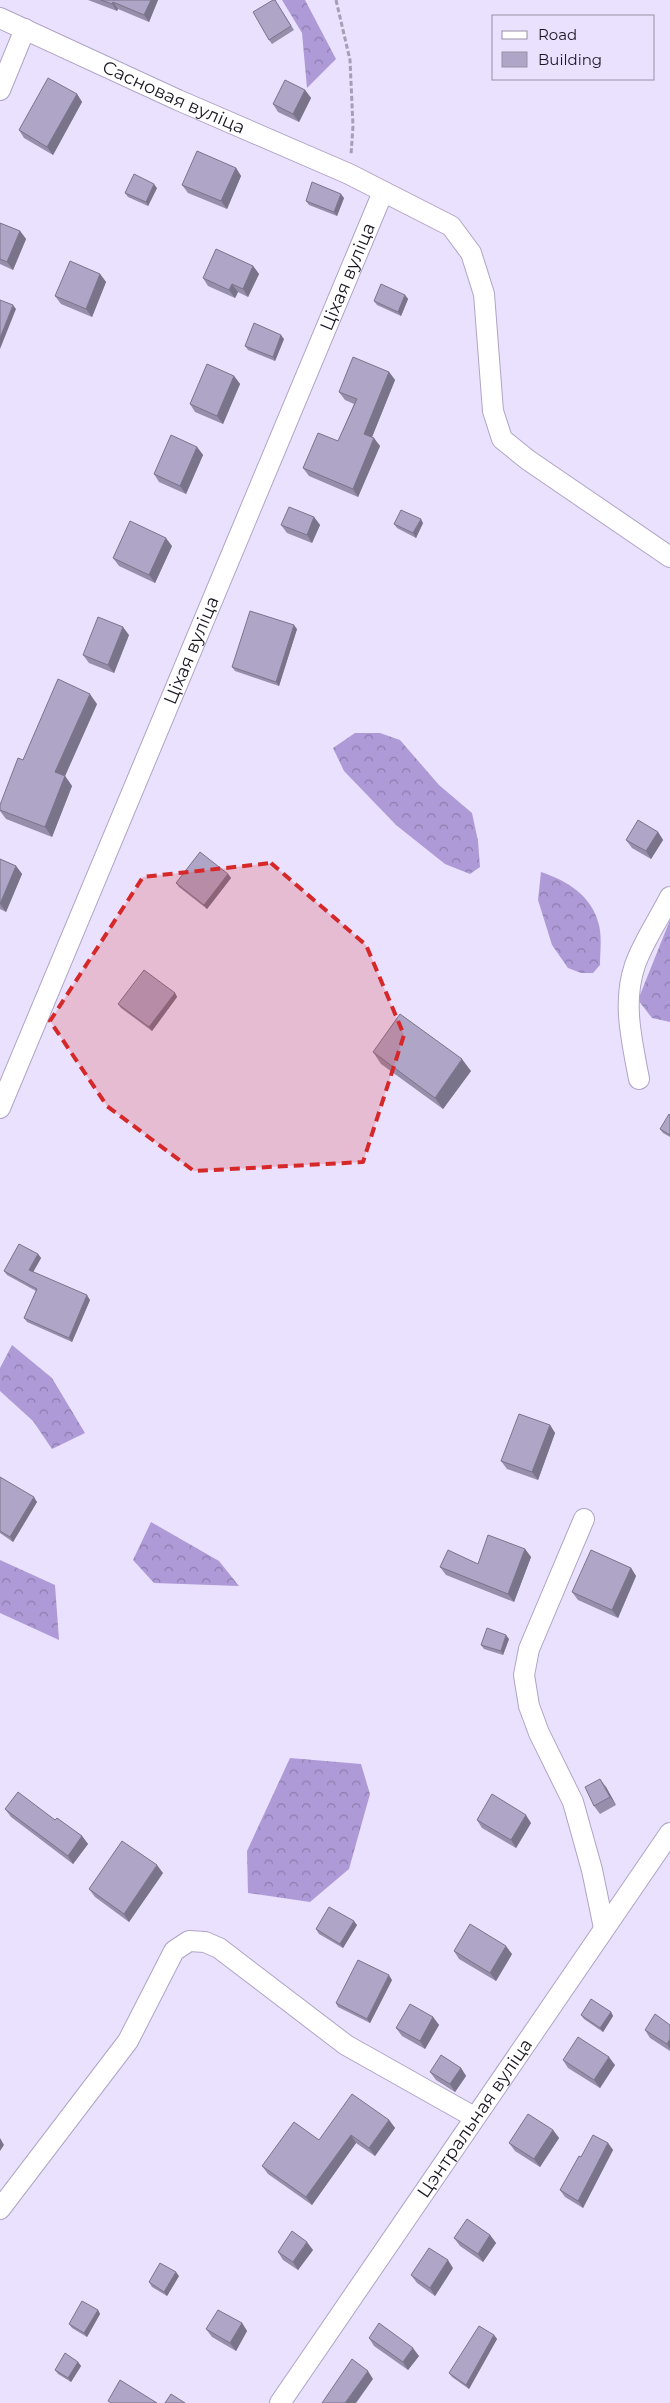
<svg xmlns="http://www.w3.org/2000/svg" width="670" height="2403" font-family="Montserrat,sans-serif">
  <defs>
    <pattern id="forest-crowns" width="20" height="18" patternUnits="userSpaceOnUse" patternTransform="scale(1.25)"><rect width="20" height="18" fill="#ae9ad7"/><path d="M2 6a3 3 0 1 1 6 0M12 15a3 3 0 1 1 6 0" fill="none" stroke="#8d7dae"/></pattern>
  </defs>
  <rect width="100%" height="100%" fill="#eae1fe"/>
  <path fill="url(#forest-crowns)" d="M282 0H305L336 59 307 88 302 33Z
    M355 733H380L400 740 439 785 472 813 478 841 480 867 470 874 445 864 396 825 344 771 333 748Z
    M541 872C568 881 592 896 599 925 602 937 600 953 600 965L593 973H581L568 968 552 945 538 900Z
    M670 920V1022L652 1018 638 1000Z
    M12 1345 52 1378 85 1433 52 1449 33 1421 0 1391V1368Z
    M151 1522 219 1561 239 1586 154 1583 133 1560Z
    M0 1560 55 1585 59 1640 0 1613Z
    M290 1758 361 1764 370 1794 349 1869 310 1902 248 1893 247 1851Z"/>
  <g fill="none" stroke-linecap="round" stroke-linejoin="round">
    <defs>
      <g id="minor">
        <path id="s1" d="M0 18 178 100 349 174 451 226 471 253 484 294 493 411 502 439 528 460 670 557"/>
        <path d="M0 90 25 29"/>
        <path d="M639 1079C632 1041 622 1003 635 965 643 942 659 919 670 897"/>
        <path id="s2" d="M0 1108 383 192"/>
        <path d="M584 1519 529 1649 524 1675 529 1706 539 1733 573 1802 592 1870 604 1928"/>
        <path d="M0 2209 128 2041 174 1951 189 1941 205 1942 219 1948 346 2045 474 2117"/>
        <path id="s3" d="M280 2403 670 1833"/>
      </g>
    </defs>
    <use href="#minor" stroke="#afa4c6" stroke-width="22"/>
    <path stroke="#a59eb5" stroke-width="3" stroke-dasharray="5 2.5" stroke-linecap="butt" d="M336 0 350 60 353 126 351 155"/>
    <use href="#minor" stroke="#fff" stroke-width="20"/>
  </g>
  <path fill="#968eab" d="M88 0H158L149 22 118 9 117 11Z
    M275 0 294 30 272 44 269 40Z
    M305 90 311 98 299 122 278 112 273 104Z
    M77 94 82 102 53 155 24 138 19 130Z
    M236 168 241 176 227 209 188 193 182 185Z
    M157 188 148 206 128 197 125 193Z
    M344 198 337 216 309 205 306 201Z
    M0 223 20 231 26 239 13 270 0 264Z
    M253 266 259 274 248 297 238 292 235 298 208 286 203 278Z
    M100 274 106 282 92 317 61 304 55 296Z
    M405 295 408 299 401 316 377 305 374 301Z
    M284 339 275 361 248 350 245 346Z
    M389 372 395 380 372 437 380 446 358 497 309 476 303 468 338 441 354 404 345 400 339 392Z
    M234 376 240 384 223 424 195 412 190 404Z
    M197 447 203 455 186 494 159 482 154 474Z
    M314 517 320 525 312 543 287 533 281 525Z
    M423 523 416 538 397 528 394 524Z
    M172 546 155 583 119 566 113 558Z
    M297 629 279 686 235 671 232 667Z
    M129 635 114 673 89 663 83 655Z
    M97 704 65 776 72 786 52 837 6 819 0 811V805L23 760Z
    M658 832 663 840 651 859 632 848 626 840Z
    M0 859 16 866 22 874 6 912 0 909Z
    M228 874 231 878 207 909 179 887 176 883Z
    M175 993 177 997 152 1031 121 1008 118 1004Z
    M373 1052 471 1071 443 1109 381 1064Z
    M670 1115V1137L663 1133 660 1129Z
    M38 1254 41 1258 33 1272 90 1300 72 1342 27 1322 24 1318 36 1291 7 1275 4 1271Z
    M550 1425 555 1433 538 1480 507 1469 501 1461Z
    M0 1477 37 1502 13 1542 0 1533Z
    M525 1549 531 1557 514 1602 446 1575 440 1567 478 1564Z
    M631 1568 636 1576 618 1618 578 1600 572 1592Z
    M509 1639 503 1655 484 1649 481 1645Z
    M606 1787 616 1805 600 1814 594 1806Z
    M5 1809 55 1820 82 1836 88 1844 73 1864 11 1817Z
    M477 1820 531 1823 516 1848 482 1828Z
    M163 1873 129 1922 95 1897 89 1889Z
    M357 1925 343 1948 319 1934 316 1929Z
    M454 1951 512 1954 496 1981 459 1959Z
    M392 1980 370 2023 338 2007 336 2003Z
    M611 2012 613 2016 603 2032 584 2019 581 2015Z
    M433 2017 439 2025 425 2049 402 2036 396 2028Z
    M670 2025V2051L650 2038 645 2030Z
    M563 2060 615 2065 600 2088 568 2068Z
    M461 2068 466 2076 455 2092 436 2080 430 2072Z
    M389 2120 395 2128 375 2156 356 2143 312 2205 268 2174 262 2166 319 2140Z
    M553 2130 559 2138 540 2167 515 2151 509 2143Z
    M608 2143 613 2150 583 2208 565 2197 560 2190 581 2157Z
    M490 2235 496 2243 483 2262 460 2246 454 2238Z
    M313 2250 298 2270 283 2260 278 2252Z
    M453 2268 435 2296 417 2283 411 2275Z
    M179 2276 167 2296 152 2287 149 2282Z
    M98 2310 100 2314 87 2337 72 2328 69 2324Z
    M242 2323 247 2331 236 2351 212 2337 206 2329Z
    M494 2335 497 2339 469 2389 452 2377 449 2373Z
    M369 2338 419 2356 408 2370 374 2346Z
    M78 2362 81 2366 71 2382 58 2374 55 2370Z"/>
  <path fill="#7a748b" d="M151 0H158L149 22 144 15Z
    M113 2 118 9 117 11 112 4Z
    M305 90 311 98 299 122 293 114Z
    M77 94 82 102 53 155 47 147Z
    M236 168 241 176 227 209 221 201Z
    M154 184 157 188 148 206 146 202Z
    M341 194 344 198 337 216 334 212Z
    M20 231 26 239 13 270 7 262Z
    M253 266 259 274 248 297 243 289Z
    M100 274 106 282 92 317 86 309Z
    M232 284 238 292 235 298 229 290Z
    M405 295 408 299 401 316 398 312Z
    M13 305 16 309 0 349V338Z
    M281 335 284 339 275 361 273 357Z
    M389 372 395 380 370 442 364 434Z
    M234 376 240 384 223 424 217 416Z
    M374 438 380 446 358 497 353 489Z
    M197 447 203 455 186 494 180 486Z
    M314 517 320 525 312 543 307 535Z
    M421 519 423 523 416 538 413 533Z
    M166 538 172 546 155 583 149 575Z
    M294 625 297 629 279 686 276 682Z
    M123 627 129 635 114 673 108 665Z
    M90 694 97 704 65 776 72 786 52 837 45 827 55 772Z
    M658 832 663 840 651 859 646 851Z
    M16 866 22 874 6 912 0 904Z
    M228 874 231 878 207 909 204 905Z
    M175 993 177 997 152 1031 149 1027Z
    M462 1059 471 1071 443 1109 435 1098Z
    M38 1254 41 1258 32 1274 29 1270Z
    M87 1295 90 1300 72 1342 69 1338Z
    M550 1425 555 1433 538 1480 532 1472Z
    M34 1497 37 1502 13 1542 10 1537Z
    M525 1549 531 1557 514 1602 508 1594Z
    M631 1568 636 1576 618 1618 612 1610Z
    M506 1635 509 1639 503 1655 501 1651Z
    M600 1779 606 1787 616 1805 610 1797Z
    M526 1815 531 1823 516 1848 511 1840Z
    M82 1836 88 1844 73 1864 68 1856Z
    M157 1865 163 1873 129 1922 124 1914Z
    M354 1921 357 1925 343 1948 340 1944Z
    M506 1946 512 1954 496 1981 490 1973Z
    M389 1975 392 1980 370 2023 367 2019Z
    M611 2012 613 2016 603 2032 600 2028Z
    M433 2017 439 2025 425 2049 420 2041Z
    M670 2039V2049L667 2044Z
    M609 2057 615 2065 600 2088 594 2080Z
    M461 2068 466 2076 455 2092 450 2084Z
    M389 2120 395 2128 375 2156 369 2148Z
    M553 2130 559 2138 540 2167 534 2159Z
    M351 2135 356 2143 312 2205 306 2197Z
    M0 2138 4 2145 0 2151Z
    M608 2143 613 2150 583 2208 578 2201Z
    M490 2235 496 2243 483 2262 478 2254Z
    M307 2242 313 2250 298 2270 293 2262Z
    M448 2260 453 2268 435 2296 430 2288Z
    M176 2272 179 2276 167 2296 164 2292Z
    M98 2310 100 2314 87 2337 84 2333Z
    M242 2323 247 2331 236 2351 230 2343Z
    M494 2335 497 2339 469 2389 466 2385Z
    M413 2348 419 2356 408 2370 403 2362Z
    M78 2362 81 2366 71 2382 68 2378Z
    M368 2371 373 2379 356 2403H345Z"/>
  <path fill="#afa5c7" stroke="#7a748b" d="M101 0H151L144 15 113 2 112 4Z
    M273 0H275L291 26 269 40 253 12Z
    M48 78 77 94 47 147 19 130Z
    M285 80 305 90 293 114 273 104Z
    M197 151 236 168 221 201 182 185Z
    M134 174 154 184 146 202 125 193Z
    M312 182 341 194 334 212 306 201Z
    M0 223 20 231 7 262 0 259Z
    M216 249 253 266 243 289 232 284 229 290 203 278Z
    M70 261 100 274 86 309 55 296Z
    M381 284 405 295 398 312 374 301Z
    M0 300 13 305 0 338Z
    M254 323 281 335 273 357 245 346Z
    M353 357 389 372 364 434 374 438 353 489 303 468 318 433 338 441 357 399 339 392Z
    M207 364 234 376 217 416 190 404Z
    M171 435 197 447 180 486 154 474Z
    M289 507 314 517 307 535 281 525Z
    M401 510 421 519 413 533 394 524Z
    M130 521 166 538 149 575 113 558Z
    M250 611 294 625 276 682 232 667Z
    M98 617 123 627 108 665 83 655Z
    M58 679 90 694 55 772 65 776 45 827 0 810V805L18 758 23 760Z
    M638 820 658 832 646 851 626 840Z
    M200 852 228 874 204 905 176 883Z
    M0 859 16 866 0 904Z
    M144 970 175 993 149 1027 118 1004Z
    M400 1014 462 1059 435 1098 373 1052Z
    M669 1114 670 1115V1135L660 1129Z
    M19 1244 38 1254 29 1270 87 1295 69 1338 24 1318 37 1289 4 1271Z
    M519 1414 550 1425 532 1472 501 1461Z
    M0 1477 34 1497 10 1537 0 1531Z
    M488 1535 525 1549 508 1594 440 1567 448 1550 478 1564Z
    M591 1550 631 1568 612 1610 572 1592Z
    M487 1628 506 1635 501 1651 481 1645Z
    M600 1779 610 1797 594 1806 585 1787Z
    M18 1792 55 1820 57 1818 82 1836 68 1856 5 1809Z
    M492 1794 526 1815 511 1840 477 1820Z
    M122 1841 157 1865 124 1914 89 1889Z
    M329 1907 354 1921 340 1944 316 1929Z
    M470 1924 506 1946 490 1973 454 1951Z
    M358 1960 389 1975 367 2019 336 2003Z
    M591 1999 611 2012 600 2028 581 2015Z
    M410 2004 433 2017 420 2041 396 2028Z
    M655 2014 670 2025V2039L667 2044 645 2030Z
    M578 2037 609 2057 594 2080 563 2060Z
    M441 2055 461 2068 450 2084 430 2072Z
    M352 2094 389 2120 369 2148 351 2135 306 2197 262 2166 294 2122 319 2140Z
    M528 2114 553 2130 534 2159 509 2143Z
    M593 2135 608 2143 578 2201 560 2190 579 2156 581 2157Z
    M467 2219 490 2235 478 2254 454 2238Z
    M292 2231 307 2242 293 2262 278 2252Z
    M429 2248 448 2260 430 2288 411 2275Z
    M160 2263 176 2272 164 2292 149 2282Z
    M82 2301 98 2310 84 2333 69 2324Z
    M218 2310 242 2323 230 2343 206 2329Z
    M379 2323 413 2348 403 2362 369 2338Z
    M479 2326 494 2335 466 2385 449 2373Z
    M65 2353 78 2362 68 2378 55 2370Z
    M352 2359 368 2371 345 2403H322Z
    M120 2380 157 2403H111L108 2401Z
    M171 2394 185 2403H165Z"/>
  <path fill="#d62828" fill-opacity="0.2" stroke="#d62828" stroke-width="4" stroke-dasharray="10 6" stroke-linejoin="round" d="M271 863 366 945 404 1035 363 1162 194 1171 107 1106 50 1021 143 877Z"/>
  <g text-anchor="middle" stroke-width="4.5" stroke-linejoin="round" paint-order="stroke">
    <g font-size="18" fill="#1a1622" stroke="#eae1fe">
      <text dy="6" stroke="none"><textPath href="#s1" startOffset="191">Сасновая вуліца</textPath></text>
      <text dy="6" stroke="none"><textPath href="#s2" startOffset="901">Ціхая вуліца</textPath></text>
      <text dy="6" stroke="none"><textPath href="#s2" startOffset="496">Ціхая вуліца</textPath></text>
      <text dy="6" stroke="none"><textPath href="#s3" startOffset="345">Цэнтральная вуліца</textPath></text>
    </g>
  </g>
  <rect x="492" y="15" width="162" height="65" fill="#eae1fe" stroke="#9790a6"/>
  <rect x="502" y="31" width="25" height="8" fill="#ffffff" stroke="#9790a6"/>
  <text x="538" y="40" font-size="15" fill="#1a1622">Road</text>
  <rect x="502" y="52" width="25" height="15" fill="#afa5c7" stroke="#9790a6"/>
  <text x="538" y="65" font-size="15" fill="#1a1622">Building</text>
</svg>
